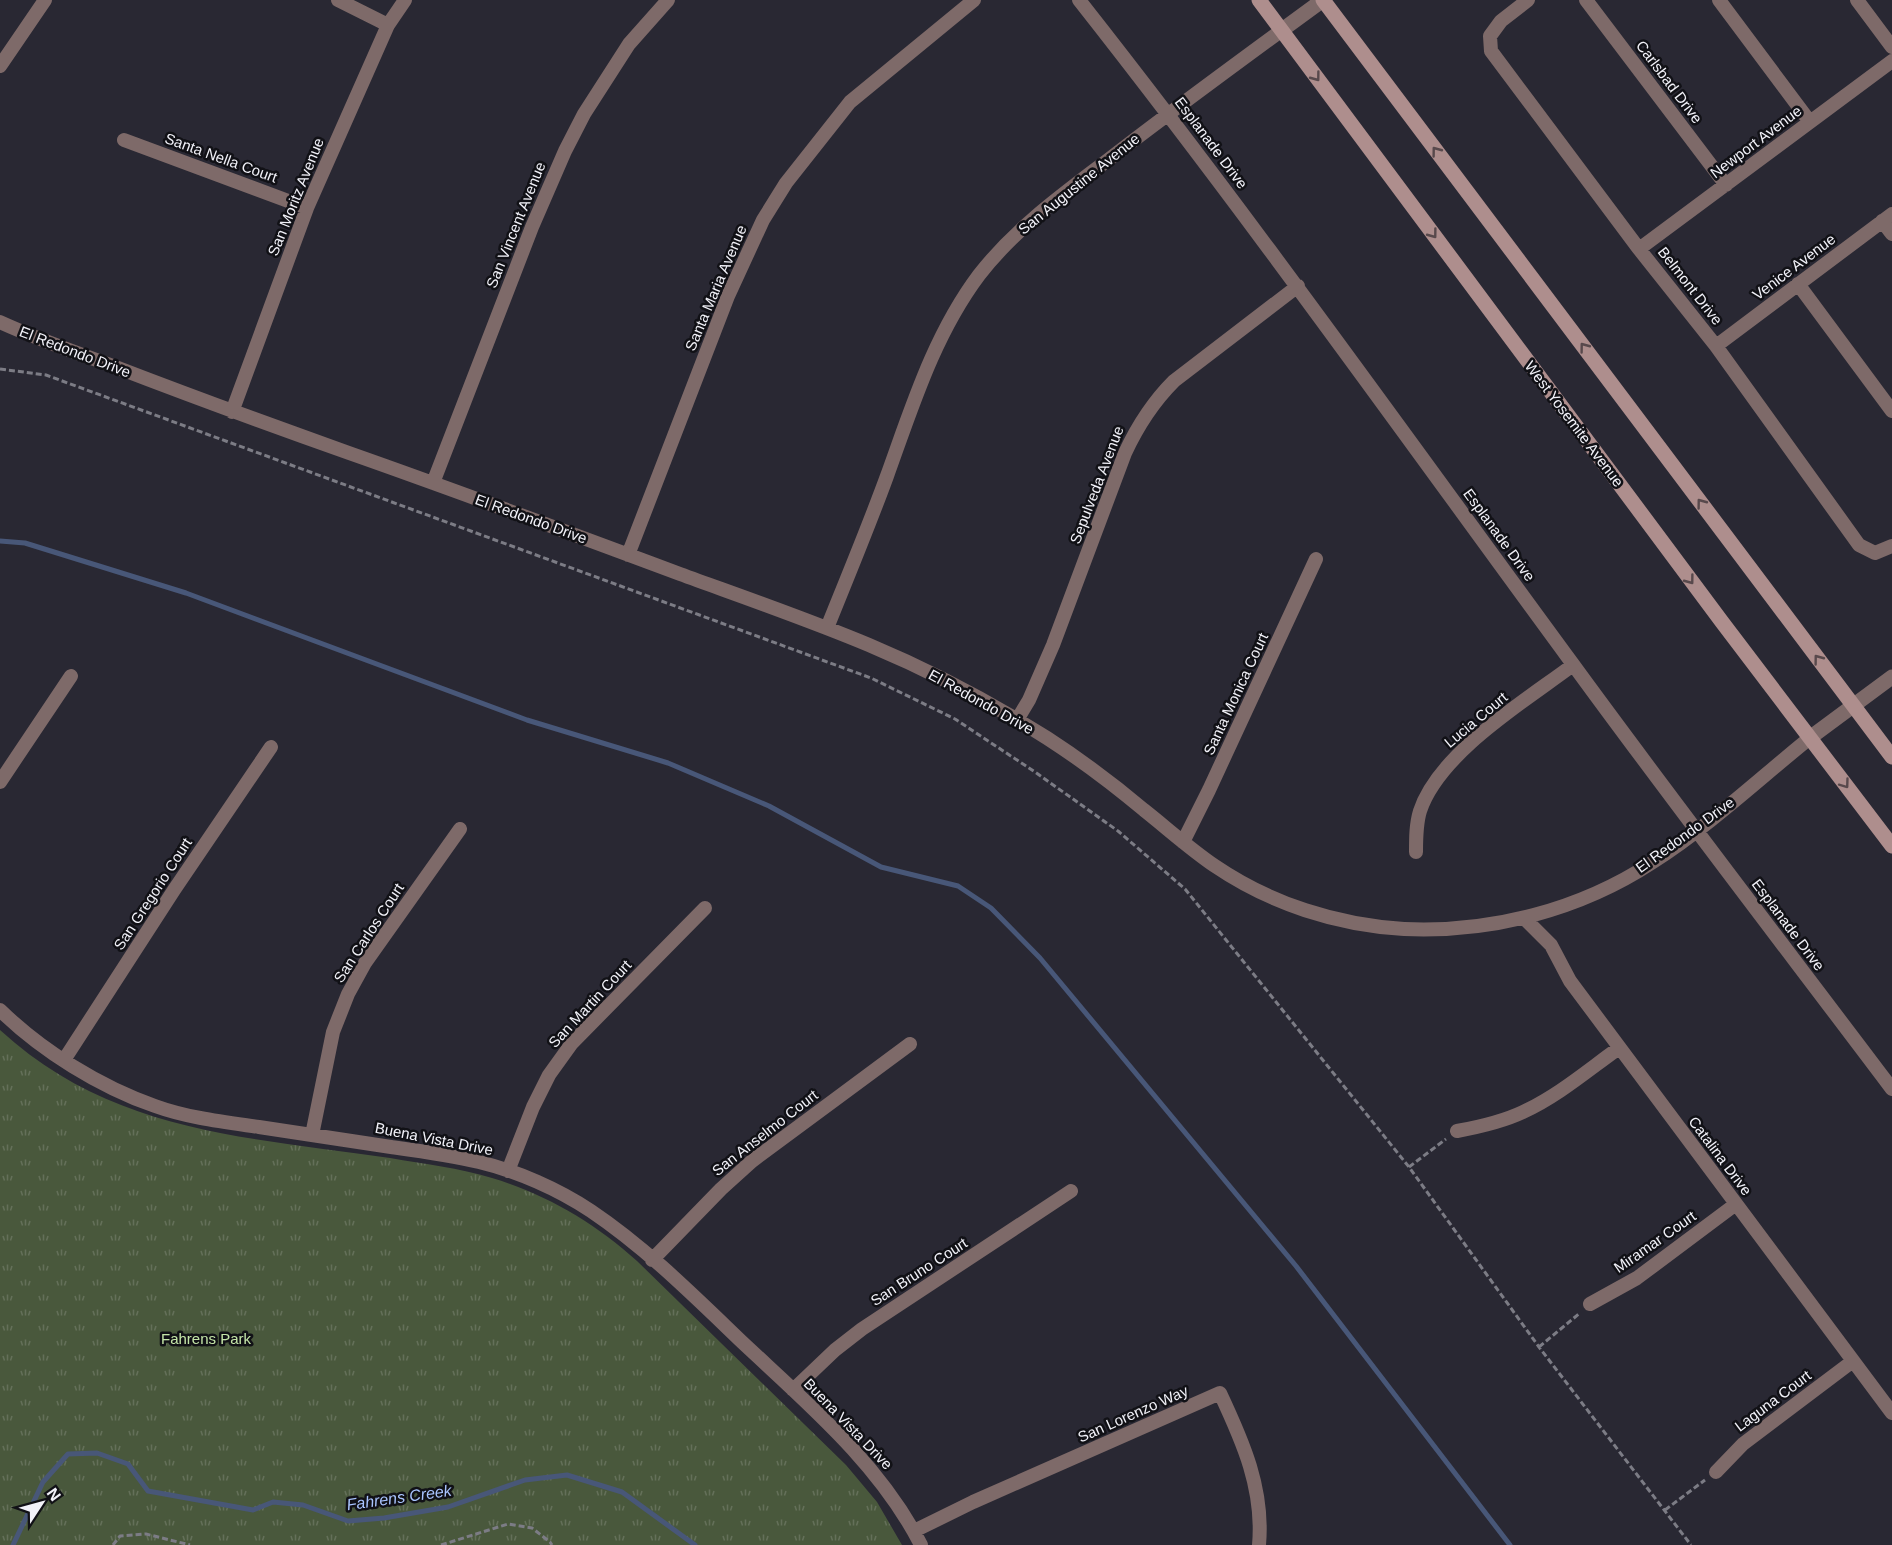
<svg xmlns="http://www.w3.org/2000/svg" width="1892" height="1545" font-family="Arial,sans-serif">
  <defs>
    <pattern id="grass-tufts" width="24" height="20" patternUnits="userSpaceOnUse" patternTransform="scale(1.5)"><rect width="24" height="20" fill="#49583c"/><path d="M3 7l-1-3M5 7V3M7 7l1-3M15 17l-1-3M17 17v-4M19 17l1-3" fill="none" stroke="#647059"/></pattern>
  </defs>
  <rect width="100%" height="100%" fill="#292833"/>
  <path fill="url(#grass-tufts)" d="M0 1030C112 1133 247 1137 390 1158 424 1164 459 1168 492 1178 546 1194 595 1223 637 1261L846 1465 877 1502 902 1545H0Z"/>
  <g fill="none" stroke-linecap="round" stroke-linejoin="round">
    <path stroke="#485778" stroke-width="5" d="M0 541 25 543 186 593 527 720 668 763 769 806 881 867 958 886 991 908 1040 958 1296 1266 1510 1545
      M13 1545 43 1482 68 1454 97 1453 128 1464 148 1491 253 1510 273 1502 303 1505 348 1521 384 1518 448 1507 525 1480 567 1475 622 1492 695 1545"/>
    <path stroke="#7c7c85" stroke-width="3" stroke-dasharray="6 3" stroke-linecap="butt" d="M0 369 46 375 871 678 955 719 1035 772 1118 831 1185 889 1409 1167 1539 1347 1691 1545
      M1409 1167 1446 1139
      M1539 1347 1580 1313
      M1665 1510 1705 1480
      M113 1545 120 1536 146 1534 190 1545
      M441 1545 508 1524 532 1528 550 1542 552 1545"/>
    <path stroke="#7e6a69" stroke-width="14" d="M338 0 388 25
      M1079 0C1250 217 1409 441 1572 663 1677 807 1785 947 1892 1089
      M1528 0 1501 21 1490 36 1491 51 1639 249 1716 346 1859 545 1875 553 1892 546
      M1586 0 1726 185
      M1719 0 1810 122
      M1857 0 1892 47
      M0 66 45 0
      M124 140 307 208
      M1882 221 1892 234
      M1639 249 1892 61
      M1798 284 1892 411
      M0 322C37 339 75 352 113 366 191 396 270 425 349 453 460 492 570 533 680 574 743 597 807 619 869 645 931 671 990 702 1047 738 1081 760 1113 784 1144 810 1168 829 1190 849 1215 866 1271 904 1337 925 1404 929 1491 933 1580 910 1653 862 1709 826 1759 779 1811 737
      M1716 346 1892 214
      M232 412 307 208 388 25 405 0
      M433 483 532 227 565 151 584 114 629 44 668 0
      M628 555 728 296 763 220 786 183 850 102 974 0
      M827 628C847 578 868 528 887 476 912 407 934 335 979 275 1014 230 1059 197 1104 163 1162 118 1222 74 1282 30
      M1017 720 1029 700 1053 645 1125 453C1138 425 1152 403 1174 381L1298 286
      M0 782 71 676
      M1183 842 1209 790 1316 559
      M1416 852C1416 838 1416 824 1420 811 1439 753 1525 701 1573 665
      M1524 918 1551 945 1570 981 1892 1413
      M0 1010C42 1051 100 1087 155 1106 188 1118 224 1122 259 1127 303 1134 347 1140 391 1147 420 1151 450 1155 479 1162 517 1171 558 1189 591 1211 646 1248 694 1296 742 1342 807 1403 880 1464 921 1545
      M64 1060 174 890 271 747
      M1457 1131C1479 1127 1502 1122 1523 1112 1558 1096 1588 1070 1619 1048
      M312 1135 333 1032 348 994 365 963 460 829
      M508 1171 533 1107 549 1075 572 1043 705 908
      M652 1260 721 1189 752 1161 910 1044
      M1590 1304 1637 1278 1736 1204
      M793 1390 835 1350 862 1329 1071 1191
      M1716 1472 1743 1444 1853 1361
      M914 1531 973 1502 1220 1393C1243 1442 1264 1489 1259 1545"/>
    <path stroke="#7e6a69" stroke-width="15" d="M1282 30 1323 0
      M1811 737 1892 677"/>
    <path stroke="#ae8e8d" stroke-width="15" d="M1259 0 1722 622 1892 846
      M1323 0 1892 757"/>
  </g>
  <defs><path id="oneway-chevron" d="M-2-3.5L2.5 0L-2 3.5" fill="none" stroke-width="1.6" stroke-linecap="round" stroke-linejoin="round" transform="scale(1.5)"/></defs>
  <g stroke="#58494c">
    <use href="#oneway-chevron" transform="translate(1316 77) rotate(53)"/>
    <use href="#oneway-chevron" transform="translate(1436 151) rotate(-127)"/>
    <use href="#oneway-chevron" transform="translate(1433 234) rotate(53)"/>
    <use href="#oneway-chevron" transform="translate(1584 347) rotate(-127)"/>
    <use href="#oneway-chevron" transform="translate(1701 503) rotate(-127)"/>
    <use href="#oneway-chevron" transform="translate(1690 580) rotate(53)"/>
    <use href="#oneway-chevron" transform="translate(1818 659) rotate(-127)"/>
    <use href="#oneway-chevron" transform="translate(1845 784) rotate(54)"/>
  </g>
  <g text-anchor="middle" stroke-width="5" stroke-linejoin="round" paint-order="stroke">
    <g font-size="15" fill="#f2f2f9" stroke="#111116">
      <text transform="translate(1669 82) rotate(53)" y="5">Carlsbad Drive</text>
      <text transform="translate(1756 142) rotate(-37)" y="5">Newport Avenue</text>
      <text transform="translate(1211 143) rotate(53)" y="5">Esplanade Drive</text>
      <text transform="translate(221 158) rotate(20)" y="5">Santa Nella Court</text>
      <text transform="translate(1079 184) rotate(-39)" y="5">San Augustine Avenue</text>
      <text transform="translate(296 197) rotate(-68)" y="5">San Moritz Avenue</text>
      <text transform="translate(516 225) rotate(-68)" y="5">San Vincent Avenue</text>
      <text transform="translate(1794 267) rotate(-37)" y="5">Venice Avenue</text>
      <text transform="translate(1690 286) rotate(52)" y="5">Belmont Drive</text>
      <text transform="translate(716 288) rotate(-67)" y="5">Santa Maria Avenue</text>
      <text transform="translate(75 352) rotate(21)" y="5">El Redondo Drive</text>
      <text transform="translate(1574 424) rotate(53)" y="5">West Yosemite Avenue</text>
      <text transform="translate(1097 485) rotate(-69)" y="5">Sepulveda Avenue</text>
      <text transform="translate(531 519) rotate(20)" y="5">El Redondo Drive</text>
      <text transform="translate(1499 535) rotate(54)" y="5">Esplanade Drive</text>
      <text transform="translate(1236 694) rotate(-65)" y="5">Santa Monica Court</text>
      <text transform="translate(981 702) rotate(29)" y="5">El Redondo Drive</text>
      <text transform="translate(1476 720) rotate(-40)" y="5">Lucia Court</text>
      <text transform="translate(1685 835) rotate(-36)" y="5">El Redondo Drive</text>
      <text transform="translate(153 894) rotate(-57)" y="5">San Gregorio Court</text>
      <text transform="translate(1788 925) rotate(53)" y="5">Esplanade Drive</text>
      <text transform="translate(369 933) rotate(-57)" y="5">San Carlos Court</text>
      <text transform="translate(590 1004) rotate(-47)" y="5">San Martin Court</text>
      <text transform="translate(765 1133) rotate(-38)" y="5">San Anselmo Court</text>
      <text transform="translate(434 1139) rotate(11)" y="5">Buena Vista Drive</text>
      <text transform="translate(1720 1156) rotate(53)" y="5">Catalina Drive</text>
      <text transform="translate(1655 1242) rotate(-35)" y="5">Miramar Court</text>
      <text transform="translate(919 1272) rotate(-33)" y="5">San Bruno Court</text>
      <text transform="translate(1773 1401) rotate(-37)" y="5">Laguna Court</text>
      <text transform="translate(1133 1414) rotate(-24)" y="5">San Lorenzo Way</text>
      <text transform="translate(848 1424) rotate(46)" y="5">Buena Vista Drive</text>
    </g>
    <g font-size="15" fill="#c4e5a8" stroke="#111116">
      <text x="206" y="1344">Fahrens Park</text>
    </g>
    <g font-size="16" font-style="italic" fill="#a9c4fe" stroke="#111116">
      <text transform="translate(399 1497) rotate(-8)" y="6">Fahrens Creek</text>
    </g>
  </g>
  <g transform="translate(42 1503) rotate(54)" stroke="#111116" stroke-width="4.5" paint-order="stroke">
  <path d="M0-4.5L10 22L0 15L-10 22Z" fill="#f2f2f9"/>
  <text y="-9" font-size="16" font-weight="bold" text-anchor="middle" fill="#f2f2f9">N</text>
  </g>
</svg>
